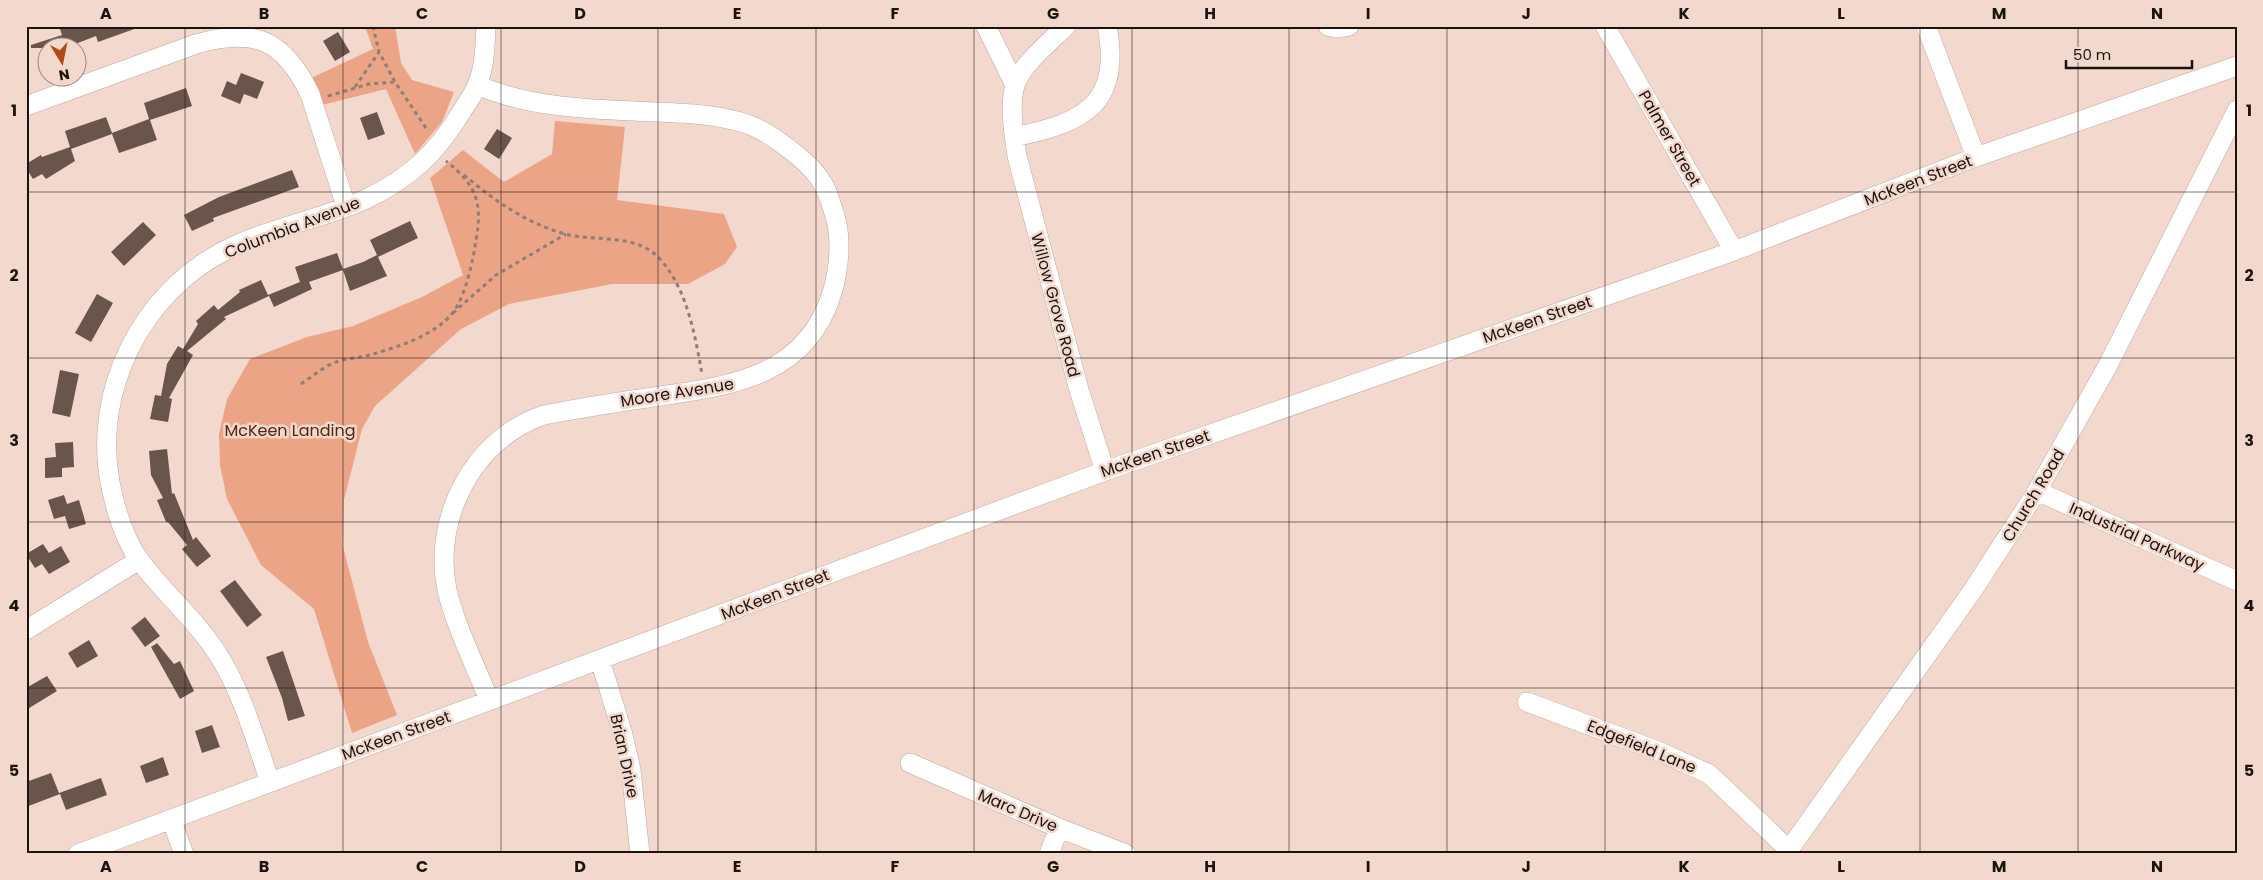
<svg xmlns="http://www.w3.org/2000/svg" width="2263" height="880" font-family="Poppins,sans-serif">
  <rect width="100%" height="100%" fill="#f3d8ce"/>
  <path fill="#eba486" d="M365 26H395L401 63 412 80 454 92 442 122 415 154 386 89 322 105 309 79 373 49Z
    M555 121 625 127 617 200 724 214 737 247 725 264 688 284H612L509 304 461 329 375 406 362 429 344 500 343 547 368 642 397 715 352 733 314 609 261 565 227 499 220 465 219 434 227 399 250 359 307 337 353 326 422 297 463 275 430 178 463 150 504 182 552 154Z"/>
  <path fill="#6a554c" d="M59 26H137V28L98 42 96 36 65 48H31V45L62 35Z
    M338 32 350 52 335 61 323 41Z
    M241 73 264 82 257 99 244 94 240 104 221 96 227 81 236 85Z
    M186 88 192 106 150 120 157 140 119 153 112 134 71 149 75 161 46 179 42 174 33 179 26 168V164L41 155 42 157 70 147 65 131 106 117 112 133 149 119 144 103Z
    M377 112 385 134 368 140 360 118Z
    M497 129 512 138 499 159 484 149Z
    M292 170 299 187 213 218 214 221 192 231 184 215 219 197Z
    M410 221 418 238 378 257 387 276 350 291 343 270 309 282 312 289 274 307 269 296 224 317 226 319 187 351 193 355 169 398 172 399 168 422 150 419 155 395 161 396 167 364 178 346 183 349 198 324 196 321 214 305 218 310 240 292 239 290 261 280 268 295 300 282 295 267 337 253 343 269 363 262 377 255 370 240Z
    M143 222 156 235 124 266 111 252Z
    M97 294 113 303 91 342 75 333Z
    M60 370 79 374 70 417 52 413Z
    M73 442 74 467 62 468V477L45 478V458L56 457 55 443Z
    M167 449 172 494 174 493 193 540 196 537 211 556 197 567 182 549 187 545 168 522H166L157 500 163 498 151 475 149 451Z
    M64 495 67 504 79 500 86 524 69 529 65 516 54 519 48 500Z
    M43 544 49 553 61 546 70 562 49 574 42 564 35 568 26 554Z
    M235 580 262 615 247 627 220 591Z
    M145 617 160 636 145 647 131 628Z
    M89 640 98 656 77 668 68 653Z
    M157 643 174 664 180 661 194 691 180 699 151 647Z
    M283 651 305 716 288 721 282 698 266 657Z
    M47 676 57 691 26 710V688Z
    M212 725 220 747 202 753 195 731Z
    M163 757 169 775 146 783 140 766Z
    M51 773 59 793 101 778 107 795 66 810 60 794 26 807V782Z"/>
  <g fill="none" stroke-linecap="round" stroke-linejoin="round">
    <defs>
      <path id="minor" d="M986 26 1015 85
        M1066 26C1051 41 1021 65 1015 85 1009 107 1014 135 1017 156L1079 390 1105 471
        M1328 26 1336 28 1349 26
        M1605 26 1734 251
        M1926 26 1976 157
        M477 85C526 106 582 109 634 111 673 113 710 112 747 124 768 131 807 160 819 178 827 188 831 203 835 216 842 239 839 270 832 293 806 378 729 386 654 397 617 402 581 408 544 415 474 438 432 518 447 590 456 628 475 664 489 700
        M26 106 196 44C254 28 283 38 310 94L346 206
        M1014 137C1084 123 1122 104 1107 26
        M2037 491 2237 581
        M26 630 139 560
        M600 660 622 731 631 770 640 854
        M1527 702 1658 751 1709 774 1789 850
        M910 763 1059 828 1126 854
        M270 782C256 742 244 698 222 661 200 623 166 596 140 561 124 539 115 508 110 482 93 391 141 294 224 251 268 228 319 220 364 200 409 179 437 153 462 111 467 103 474 94 477 85 485 67 485 46 486 26
        M171 819 184 854
        M78 854 1105 471 1734 251 1976 157 2237 66
        M1049 854 1059 828
        M1786 854 1973 590 2037 491 2107 367 2237 110"/>
    </defs>
    <use href="#minor" stroke="#c0a79d" stroke-width="20"/>
    <path stroke="#907d76" stroke-width="3" stroke-dasharray="4 4" stroke-linecap="butt" d="M373 26 379 52 395 82 428 131
      M355 87 379 52
      M328 96 369 84 395 82
      M464 175C495 201 526 223 565 234 594 242 636 233 659 258 687 288 695 335 702 374
      M453 313 496 275 566 234
      M301 384C312 377 324 366 336 362 347 358 359 358 370 355 397 347 431 337 451 315 465 299 473 261 476 240 483 202 476 185 446 161"/>
    <use href="#minor" stroke="#fff" stroke-width="19"/>
  </g>
  <path fill="none" stroke="#1c130f" stroke-width="1" stroke-opacity="0.55" d="M185 26V854M343 26V854M501 26V854M658 26V854M816 26V854M974 26V854M1132 26V854M1289 26V854M1447 26V854M1605 26V854M1762 26V854M1920 26V854M2078 26V854M26 192H2237M26 358H2237M26 522H2237M26 688H2237"/>
  <g text-anchor="middle" stroke-width="5" stroke-linejoin="round" paint-order="stroke">
    <g font-size="16" fill="#1c130f" stroke="#f3d8ce">
      <text transform="translate(1670 138) rotate(60)" y="6">Palmer Street</text>
      <text transform="translate(1918 180) rotate(-21)" y="6">McKeen Street</text>
      <text transform="translate(292 227) rotate(-21)" y="6">Columbia Avenue</text>
      <text transform="translate(1056 305) rotate(75)" y="6">Willow Grove Road</text>
      <text transform="translate(1537 319) rotate(-19)" y="6">McKeen Street</text>
      <text transform="translate(677 392) rotate(-9)" y="6">Moore Avenue</text>
      <text transform="translate(1155 453) rotate(-19)" y="6">McKeen Street</text>
      <text transform="translate(2033 495) rotate(-59)" y="6">Church Road</text>
      <text transform="translate(2137 536) rotate(24)" y="6">Industrial Parkway</text>
      <text transform="translate(775 594) rotate(-21)" y="6">McKeen Street</text>
      <text transform="translate(396 735) rotate(-20)" y="6">McKeen Street</text>
      <text transform="translate(1642 746) rotate(22)" y="6">Edgefield Lane</text>
      <text transform="translate(625 756) rotate(78)" y="6">Brian Drive</text>
      <text transform="translate(1018 810) rotate(23)" y="6">Marc Drive</text>
    </g>
    <g font-size="16" fill="#58240b" stroke="#f3d8ce">
      <text x="290" y="436">McKeen Landing</text>
    </g>
  </g>
  <rect width="2263" height="880" fill="none" stroke="#f3d8ce" stroke-width="55"/>
  <g transform="translate(62 62) rotate(170)"><circle r="24" fill="#f3d8ce" stroke="#9d8982"/>
  <path d="M0-4L9 19L0 12L-9 19Z" fill="#b04c19"/>
  <text y="-8" font-size="14" font-weight="bold" text-anchor="middle" fill="#1c130f">N</text>
  </g>
  <path d="M2066 60v8h126v-8" fill="none" stroke="#1c130f" stroke-width="2.5"/>
  <text x="2073" y="60" font-size="15" fill="#1c130f" stroke="#f3d8ce" stroke-width="4" paint-order="stroke">50 m</text>
  <rect x="28" y="28" width="2208" height="824" fill="none" stroke="#1c130f" stroke-width="2"/>
  <g font-size="16" text-anchor="middle" font-weight="bold" fill="#1c130f">
    <text x="106" y="19">A</text>
    <text x="264" y="19">B</text>
    <text x="422" y="19">C</text>
    <text x="580" y="19">D</text>
    <text x="737" y="19">E</text>
    <text x="895" y="19">F</text>
    <text x="1053" y="19">G</text>
    <text x="1210" y="19">H</text>
    <text x="1368" y="19">I</text>
    <text x="1526" y="19">J</text>
    <text x="1684" y="19">K</text>
    <text x="1841" y="19">L</text>
    <text x="1999" y="19">M</text>
    <text x="2157" y="19">N</text>
    <text x="14" y="116">1</text>
    <text x="2249" y="116">1</text>
    <text x="14" y="281">2</text>
    <text x="2249" y="281">2</text>
    <text x="14" y="446">3</text>
    <text x="2249" y="446">3</text>
    <text x="14" y="611">4</text>
    <text x="2249" y="611">4</text>
    <text x="14" y="776">5</text>
    <text x="2249" y="776">5</text>
    <text x="106" y="872">A</text>
    <text x="264" y="872">B</text>
    <text x="422" y="872">C</text>
    <text x="580" y="872">D</text>
    <text x="737" y="872">E</text>
    <text x="895" y="872">F</text>
    <text x="1053" y="872">G</text>
    <text x="1210" y="872">H</text>
    <text x="1368" y="872">I</text>
    <text x="1526" y="872">J</text>
    <text x="1684" y="872">K</text>
    <text x="1841" y="872">L</text>
    <text x="1999" y="872">M</text>
    <text x="2157" y="872">N</text>
  </g>
</svg>
